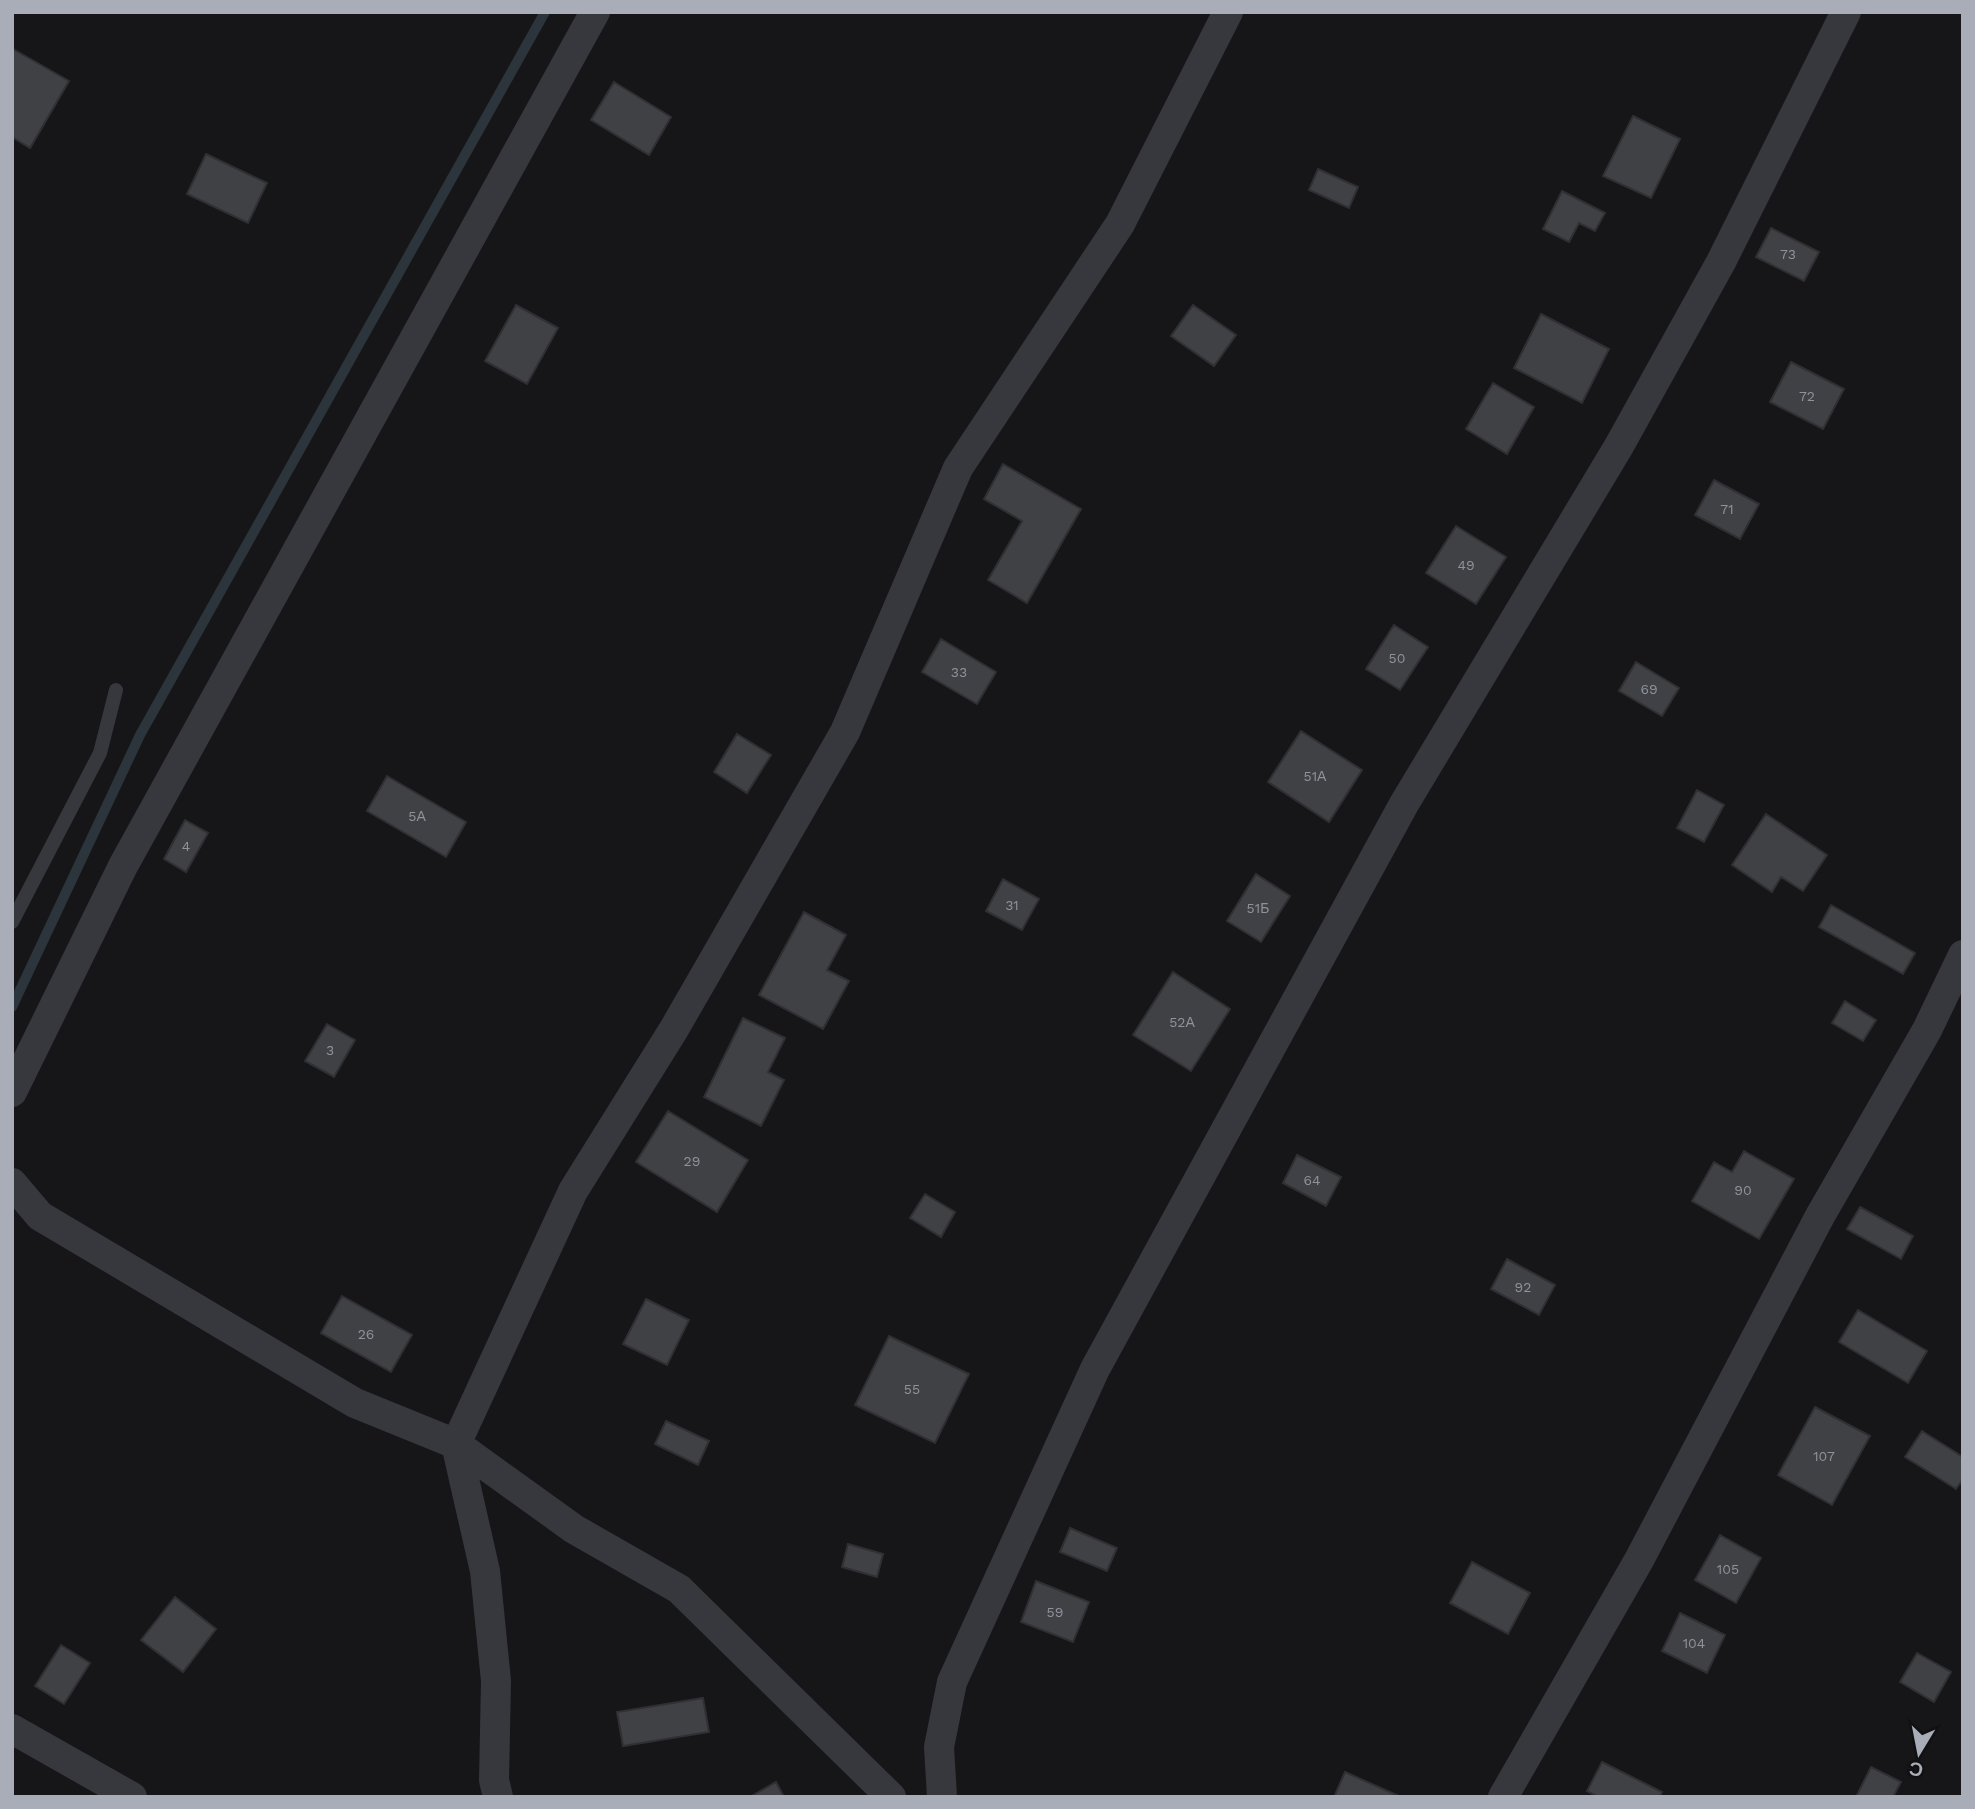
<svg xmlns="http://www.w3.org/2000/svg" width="1975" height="1809" font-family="'Work Sans',sans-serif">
  <rect width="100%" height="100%" fill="#161618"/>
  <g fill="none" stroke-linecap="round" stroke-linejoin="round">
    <path stroke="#2c353c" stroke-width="10" d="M12 1007 140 735 545 12"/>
  </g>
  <path fill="#404145" stroke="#303034" stroke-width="2" d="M13 49 69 81 30 148 12 137Z
    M614 82 671 117 649 155 591 120Z
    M1633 116 1680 139 1651 198 1603 176Z
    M206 154 267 183 248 223 187 194Z
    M1318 169 1358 187 1349 208 1309 190Z
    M1562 191 1605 213 1595 231 1579 223 1569 242 1543 229Z
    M1771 228 1819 252 1804 281 1756 257Z
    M516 305 558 328 527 384 485 361Z
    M1193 305 1236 335 1214 366 1171 336Z
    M1541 314 1609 349 1582 403 1514 368Z
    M1791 362 1844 389 1823 429 1770 402Z
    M1493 383 1534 407 1507 454 1466 429Z
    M1003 464 1081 509 1027 603 988 580 1022 521 984 499Z
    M1714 480 1759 504 1740 539 1695 515Z
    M1456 526 1506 557 1476 604 1426 573Z
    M1394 625 1428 647 1400 690 1366 669Z
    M941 639 996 672 977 704 922 672Z
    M1636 662 1679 688 1662 716 1619 691Z
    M1301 731 1362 770 1329 822 1268 782Z
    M737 734 771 755 747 793 714 772Z
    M387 776 466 822 446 857 367 811Z
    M1697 790 1724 805 1704 842 1677 828Z
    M1766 814 1827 855 1803 891 1781 877 1772 892 1732 865Z
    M185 820 208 833 186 872 164 859Z
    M1256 874 1290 896 1261 942 1227 921Z
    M1003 879 1039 899 1022 930 986 911Z
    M1831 905 1915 953 1903 974 1819 927Z
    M804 912 846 935 827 970 849 981 823 1029 759 995Z
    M1173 972 1230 1009 1191 1071 1133 1035Z
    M1845 1001 1876 1020 1863 1041 1832 1023Z
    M743 1018 785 1038 768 1072 784 1080 761 1126 704 1097Z
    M327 1024 355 1040 334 1077 305 1061Z
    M668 1111 748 1160 717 1212 636 1162Z
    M1744 1151 1794 1179 1759 1239 1692 1201 1714 1162 1732 1172Z
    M1297 1155 1341 1177 1326 1206 1283 1183Z
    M925 1194 955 1212 941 1237 910 1218Z
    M1860 1207 1913 1236 1901 1259 1847 1229Z
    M1507 1259 1555 1285 1539 1315 1491 1289Z
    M342 1296 412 1335 391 1372 321 1333Z
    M646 1299 689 1320 667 1365 623 1344Z
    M1858 1310 1927 1351 1908 1383 1839 1342Z
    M889 1336 969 1374 935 1443 855 1405Z
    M1815 1407 1870 1436 1832 1505 1778 1475Z
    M666 1421 709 1441 698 1465 655 1444Z
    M1922 1431 1963 1457V1479L1956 1489 1905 1457Z
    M1070 1528 1117 1548 1107 1571 1060 1552Z
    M1720 1535 1761 1558 1736 1603 1695 1580Z
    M848 1544 883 1554 877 1577 842 1567Z
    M1472 1562 1530 1593 1508 1634 1450 1603Z
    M1036 1581 1089 1602 1073 1642 1021 1622Z
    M175 1597 216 1629 183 1672 141 1640Z
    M1680 1613 1725 1635 1707 1673 1662 1651Z
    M61 1645 90 1663 64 1704 35 1686Z
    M1917 1653 1951 1672 1934 1702 1900 1682Z
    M703 1698 709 1732 623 1746 617 1712Z
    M1602 1762 1662 1792 1660 1797H1598L1587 1791Z
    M1871 1767 1901 1782 1893 1797H1856Z
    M1345 1772 1401 1797H1334Z
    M776 1782 784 1797H750Z"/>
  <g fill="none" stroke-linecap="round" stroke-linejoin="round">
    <path stroke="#37383d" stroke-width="14" d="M12 922 100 753 116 690"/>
    <path stroke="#37383d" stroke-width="30" d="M12 1092 123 866 595 12
      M12 1183 40 1216 355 1403 456 1444 574 1529 679 1589 891 1797
      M12 1729 132 1797
      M498 1797 494 1780 496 1681 485 1571 456 1444 573 1191 674 1029 845 732 958 468 1120 224 1228 12
      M942 1797 939 1747 952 1682 1095 1369 1404 804 1619 446 1721 262 1846 12
      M1503 1797 1639 1560 1820 1216 1927 1030 1963 955"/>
  </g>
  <g text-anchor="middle" stroke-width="7" stroke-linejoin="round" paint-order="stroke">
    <g font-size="14" fill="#8e929b">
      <text x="1788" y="259">73</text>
      <text x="1807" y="401">72</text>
      <text x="1727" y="514">71</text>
      <text x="1466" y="570">49</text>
      <text x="1397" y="663">50</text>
      <text x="959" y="677">33</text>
      <text x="1649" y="694">69</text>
      <text x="1315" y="781">51А</text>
      <text x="417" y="821">5А</text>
      <text x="186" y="851">4</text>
      <text x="1012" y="910">31</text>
      <text x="1258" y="913">51Б</text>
      <text x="1182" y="1027">52А</text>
      <text x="330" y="1055">3</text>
      <text x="692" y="1166">29</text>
      <text x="1312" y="1185">64</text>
      <text x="1743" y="1195">90</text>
      <text x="1523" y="1292">92</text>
      <text x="366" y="1339">26</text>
      <text x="912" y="1394">55</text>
      <text x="1824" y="1461">107</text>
      <text x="1728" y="1574">105</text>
      <text x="1055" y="1617">59</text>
      <text x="1694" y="1648">104</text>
    </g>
  </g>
  <rect width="1975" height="1809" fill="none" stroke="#a8adb8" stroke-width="28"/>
  <g transform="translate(1919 1753) rotate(190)" stroke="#111113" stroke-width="5" paint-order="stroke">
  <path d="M0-5L12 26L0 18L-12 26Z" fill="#a8adb8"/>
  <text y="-10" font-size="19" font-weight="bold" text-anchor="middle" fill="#a8adb8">С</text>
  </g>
</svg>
